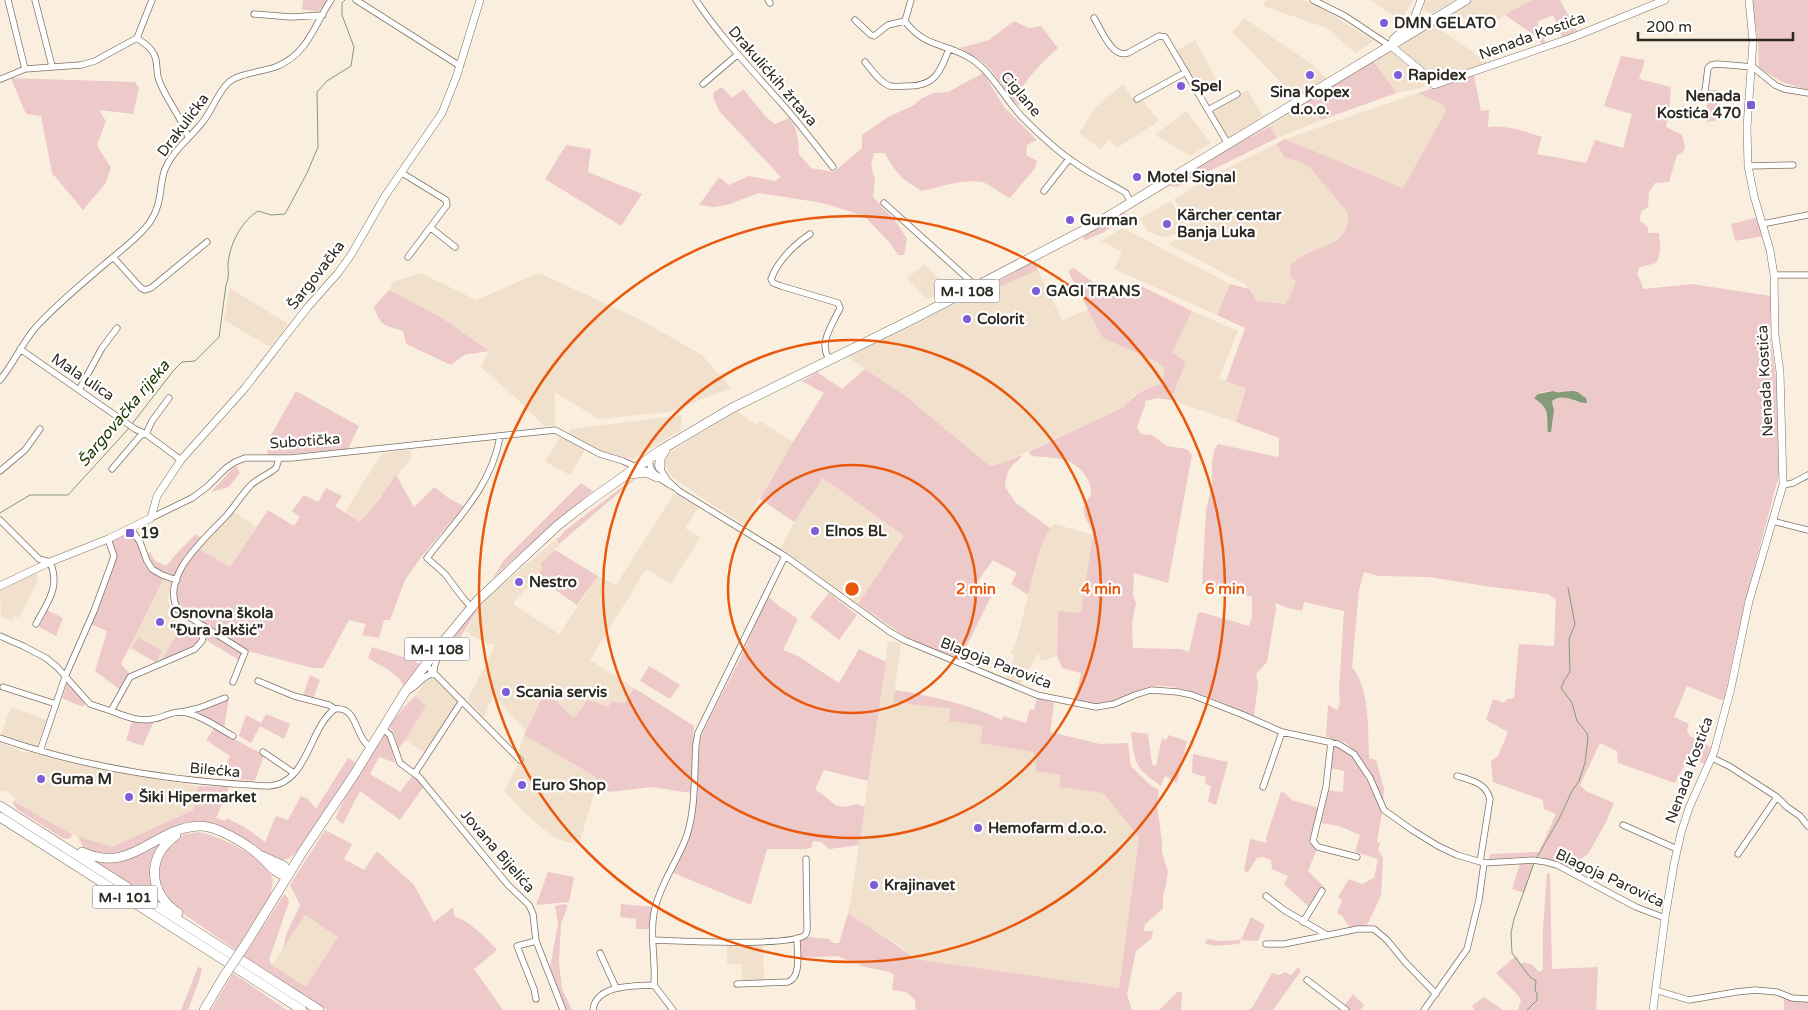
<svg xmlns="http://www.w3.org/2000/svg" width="1808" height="1010" font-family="'Varela Round',sans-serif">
  <rect width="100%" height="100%" fill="#faefdf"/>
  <path fill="#f1e0cc" d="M1266 0H1302L1316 5 1374 41 1355 53 1327 28 1263 6Z
    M1370 0H1413L1401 21Z
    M1424 0H1455L1431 14 1423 9Z
    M1471 0H1532L1505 15 1485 31 1452 11Z
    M1244 18 1310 63 1327 79 1296 98 1232 32Z
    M1431 23 1489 63 1436 81 1400 48 1401 45Z
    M1195 40 1218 82 1199 92 1176 51Z
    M1389 50 1422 77 1425 84 1424 87 1397 93 1372 59Z
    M1123 84 1134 101 1142 99 1159 121 1117 148 1109 139 1100 149 1079 133 1096 107Z
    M1247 90 1265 119 1228 141 1211 111Z
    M1418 93 1443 105 1446 111 1403 188 1285 139Z
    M1307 102 1321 120 1277 138 1270 126Z
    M1186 111 1211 143 1190 156 1155 135Z
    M1276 144 1285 158 1301 162 1311 169 1348 213V221L1347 228 1343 234 1328 246 1306 253 1296 282 1286 304 1257 301 1245 284 1170 245 1171 242 1191 236 1195 233 1174 199 1213 175Z
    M1171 201 1189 230 1166 237 1159 236 1147 231 1140 218Z
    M1123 228 1230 284 1217 315 1114 269 1122 252 1101 241Z
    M925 264 949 289 927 299 907 278Z
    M1038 270 1062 320 1088 310 1102 337 1107 340 1157 362 1164 367 1163 385 1150 387 1133 396 1124 407 991 468 904 395 845 355 911 326 992 284 991 286 997 288Z
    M421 273 476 300 539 273 639 319 702 355 731 388 669 412 598 419 555 392V425L544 426 519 401 481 367 489 351 389 290 393 282Z
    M230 288 288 324 270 347 224 320Z
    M1192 311 1238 331 1219 378 1247 388 1236 422 1171 400 1186 362 1171 352Z
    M737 411 756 425 760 421 793 442 744 525 699 496 670 475 664 464 665 458 672 451Z
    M682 415 681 430 633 459 599 451 569 435V432L570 429Z
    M560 436 585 450 570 475 545 462Z
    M411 450 412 457 360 522 345 512 382 453Z
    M823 478 905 537 858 604 781 548 794 522Z
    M674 494 699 507 685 528 700 538 671 584 646 569 590 660 634 688 623 703 615 701 608 707 574 718 545 691 526 730 493 696 484 717 470 703 468 699 495 646 491 643 490 645 471 635 466 631 479 608 488 597 554 541 556 542 560 545 541 563 542 567 538 578 518 597 513 604 559 634 598 576 616 585Z
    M233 511 256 527 230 567 199 549Z
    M1055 524 1093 535 1081 610 1080 613 1058 612 1057 656 1041 661 1038 653 1020 685 1006 679 1015 655 1011 653 1017 639 1040 549 1050 528Z
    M36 571 38 581 19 618 15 616 13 621 1 617 0 588Z
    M164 578 174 582 167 599 176 619 183 624 159 664 128 648Z
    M888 641 901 643 893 702 951 709 950 721 983 726 980 743 1032 752 1061 775 1059 787 1103 793 1139 837 1119 988 915 959 901 947 848 913 852 893Z
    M431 678H436L459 701 426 753 405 740 426 706 415 696 425 682Z
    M11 707 47 720 37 745H34L1 734Z
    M524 735 596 777 597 783 579 845 554 838 526 814 504 791 521 758 518 753Z
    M0 742 19 750 21 752H27L73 763 198 786 193 810 112 847 71 834 15 802V798L6 790 4 792 0 791Z
    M304 915 339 937 306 987 272 965Z
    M727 943 763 944 764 981H743L741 964H727Z"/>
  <path fill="#eec9c9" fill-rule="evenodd" d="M303 0H329L318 12 302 9Z
    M1532 0H1560L1578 33 1562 38 1553 15 1537 22 1546 44 1542 45 1537 37 1505 15Z
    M1752 0H1808V90L1782 82 1759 68 1758 42Z
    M1014 21 1029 28 1041 26 1058 48C1042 62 1030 75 1019 92L1023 104 1018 105C1005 94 1001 80 989 68 981 59 970 54 960 48L989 40Z
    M1621 56 1645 60 1639 79 1671 87 1669 113 1666 127 1682 135 1685 147 1683 152 1677 155 1669 182 1655 183 1649 192 1648 207 1641 211 1640 221 1647 226 1649 233H1659C1660 244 1662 253 1656 263L1640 267 1637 274 1642 284 1643 289 1692 284 1771 296 1770 335 1777 386 1779 475 1744 606 1724 699 1721 700 1687 686 1674 717 1689 724 1687 731 1690 736 1711 747 1704 764 1689 757 1675 783 1618 763 1617 751 1600 743 1580 785 1586 791 1614 803 1605 824 1588 854 1582 858 1576 870 1546 858 1536 856 1489 859 1490 854 1539 852 1556 814 1544 809 1543 800 1493 782 1491 761 1498 756 1508 732 1486 720 1493 699 1504 703 1507 699 1514 698 1519 644 1554 646 1556 599 1548 594 1492 587 1428 577 1379 576 1364 572 1359 590 1352 667C1370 688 1368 732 1369 758L1376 760 1384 789 1383 801C1375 784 1360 749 1342 741 1337 739 1331 738 1326 737L1328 705 1337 710 1340 704 1339 691 1344 611 1304 602 1302 611 1288 608 1275 603 1276 609 1267 662 1256 674 1258 684 1254 716C1224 704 1185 683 1152 686 1139 688 1131 696 1120 700 1106 706 1090 704 1075 701L1081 673 1062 668 1057 656 1058 611 1080 613 1081 610 1093 535C1089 518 1075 512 1091 495 1092 481 1082 467 1068 461 1057 457 1043 457 1032 456L1028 452 1124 407C1134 394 1147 387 1163 384L1164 367 1157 362 1107 340 1102 337 1068 271 1074 268 1090 280 1127 298 1135 283 1192 311 1172 352 1186 362 1171 400 1157 398 1145 401V405L1137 427 1141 434 1152 435 1167 446 1187 449 1192 455 1168 583 1134 573 1133 595 1136 603 1132 623 1133 648 1180 649 1189 652 1198 613 1201 612 1249 626 1252 617V597L1202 584 1206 509 1212 485V462L1214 451 1218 444 1278 457 1279 452V438L1236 422 1246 388 1226 381 1245 328 1217 315 1230 284 1249 289 1257 301 1286 304 1296 282 1290 275 1291 264C1297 260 1302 255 1308 253 1329 244 1350 241 1348 213L1311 169 1301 162 1285 158 1276 144 1285 139 1403 188 1446 111 1443 105 1418 93 1474 75 1481 111 1489 110 1488 127C1506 125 1524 131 1542 137L1537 154 1586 163 1595 140 1623 148 1632 114 1604 106ZM1553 391C1559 394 1571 391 1579 393L1582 397 1577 402C1569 398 1559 395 1552 401L1554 406 1552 428 1547 424C1549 410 1545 406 1534 398L1542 392Z
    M1372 59 1397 93 1321 120 1307 102Z
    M983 73 1005 108 1037 140 1027 145 1026 155 1037 161 1035 168 1010 198C1003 195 987 183 982 182 962 179 941 187 922 191 903 180 895 173 885 153H874L871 165 875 180 873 197 897 223 907 239 904 255H898L891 244 864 216 823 203 759 193 727 205 714 207 699 205 719 177 729 185 749 176 775 181 781 177 719 111 713 97 714 92 722 87 732 98 743 89 766 117 775 124 789 118 795 127 798 140 799 154 811 168 834 172 862 148V135L888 117 914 105 921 99 933 93 948 92Z
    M11 78 135 82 139 88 133 114 99 110 106 121 97 145 111 168 105 184 83 210 52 173 41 116 26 114Z
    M1708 90H1719L1715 121 1706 122Z
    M1270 126 1277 138 1177 187 1171 186 1173 181Z
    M566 145 591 149 588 172 642 194 621 226 545 179Z
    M1120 213H1125L1128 215 1104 232 1084 241 1083 237Z
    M1758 217 1764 236 1735 241 1731 224Z
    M1030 263 1036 265 1038 270 997 288 991 286 992 284Z
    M389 290 442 318 489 351 464 355 451 365 406 344 403 331C384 325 381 327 374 307Z
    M865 369 904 395 991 467 1022 455C1020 461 1014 462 1011 467 1006 473 1006 480 1005 487L1016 503 1050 528 1040 549 1028 595 1011 584 1017 573 993 560 975 585 991 597 960 659 939 652 906 637 858 604 904 536 823 478 794 522 760 499 793 442 824 393 802 381 817 372 842 389Z
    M296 391 359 426 348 449 267 456 270 437Z
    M237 466 240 473 229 487 211 492 231 470Z
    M396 475 414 507 434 487 450 499 464 506 422 556 405 580 390 620H384L379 638 362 635 366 624 349 620 323 668H312L248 651 181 609C179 605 177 601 177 597 175 582 189 560 199 549L230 567 268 510 294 526 300 517 292 511 304 495 318 502 326 488 342 496 335 506 360 522 380 498Z
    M634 478V480L559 544 556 539 560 537 563 532Z
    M581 483 593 491 517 556 493 578 504 560Z
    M131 532 142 552 146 564 164 578 121 664 130 674 119 689 95 671 107 631 91 624 116 558 111 542Z
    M196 534 201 538 184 556 176 576C162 571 153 570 148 554L150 552 155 561 166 566 178 552Z
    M555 550 598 576 577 605 538 578 542 568 541 563Z
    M829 593 857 615 839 640 810 617Z
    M768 596 779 606 798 619 783 650 798 656 839 683 859 649 886 662 868 781 824 770 815 790 822 794 835 805 845 807 856 804 865 807 859 845 830 849 821 842 813 841 811 848 806 849H767L751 905 671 872 689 838 692 827 700 740 706 725 739 661Z
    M479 608 459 639 453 635 472 613Z
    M47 610 63 618 56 636 39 627Z
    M183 624 194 630 197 626 203 629C200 651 177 656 159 664Z
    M207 631 240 652 241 655 239 660 206 640Z
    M138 637 162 651 156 662 132 648Z
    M372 647 413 660 421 665 404 688C401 674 380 666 368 658Z
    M649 666 680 685 670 699 640 681Z
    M310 675 320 680 313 699 303 696Z
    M67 683 85 703 83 707 62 698Z
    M634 688 694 726 691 793 651 787 609 792 597 783 596 777 524 735 545 691 574 718 588 700 608 707 612 701 624 703Z
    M895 690C932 696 968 704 1002 720L1003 716 1026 723 1030 709 1034 710 1037 698 1054 703 1050 732 1100 744 1128 743 1131 766 1149 784 1159 790 1157 805 1162 841V852L1168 872 1166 885 1163 895V909L1145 924 1144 931H1153L1152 938 1136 951 1127 994 1132 1010H916L915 1000 906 992 892 990 894 975 889 972 865 967 837 956 800 958V941L808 937 829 939 833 943H839L848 913 892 942 915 959 1119 988 1139 837 1103 793 1059 787 1061 775 1035 771 1037 756 1032 752 980 743 983 726 949 721 951 709 893 702Z
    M415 696 426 706 405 740 398 749 395 735 389 726 404 707Z
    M229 698 224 728 190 712 204 709Z
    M266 714 290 724 284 739 260 726 251 743 239 736 246 715 261 723Z
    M132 721H154L143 746 126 740Z
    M214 728 264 755 255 781 220 777 230 756 206 740Z
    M1131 732 1148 734 1152 764 1156 766 1162 738 1166 740 1169 735 1187 741 1177 783 1165 776 1161 786C1134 767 1135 764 1131 732Z
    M383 734 388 736 389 739 395 763 379 757 370 774 400 792 413 775 424 786 400 820 360 791 343 824 336 819V817L349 789Z
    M1334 746H1337L1353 757 1364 775 1382 813 1377 842 1380 843 1378 850 1383 858 1381 896 1367 925 1351 929 1342 916 1337 913 1342 900 1338 897 1349 879 1362 884 1374 878 1378 859 1355 852 1360 835 1339 826 1321 823 1328 790 1343 792 1344 771 1331 768Z
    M1193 754 1228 762 1216 805 1208 802 1211 786 1205 784 1206 777 1192 773Z
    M348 758 357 763C344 782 307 849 289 858 284 861 279 860 274 858L206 824 117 857 84 850 78 836 112 847 193 810 198 786 229 787 216 818 225 821 227 818 246 828 265 842 276 816 288 820 301 796 308 799 316 809Z
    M1281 792 1285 793 1292 800 1319 808 1309 842 1317 849 1308 871 1325 888 1310 908 1284 884 1288 876 1272 869 1271 860 1263 857 1257 858 1248 872 1244 871 1250 839 1267 843 1266 838Z
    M14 799 15 802 73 835 69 839 62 838 17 809 13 803Z
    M325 830 352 844 344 859 364 870 377 851 414 885 434 922 453 907 454 916C472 923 484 936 497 950L474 969 503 1010H327L244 956 284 894 288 898 289 902 269 960 272 965 306 987 338 937 305 915 283 948 286 935 300 905 290 885Z
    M198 832C223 837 261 855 273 879L271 894 236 950 172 906 158 882 159 858 175 839 185 834Z
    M166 838 155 856 159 902 91 859 104 861Z
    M1520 864H1534L1524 893 1512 889Z
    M548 872 574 877 569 902 536 905Z
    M1547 873 1550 874 1552 969 1598 967 1596 1010H1518L1521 1000C1515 990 1504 982 1496 973L1516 956 1521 964 1524 962 1533 965 1539 972 1543 970V930Z
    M563 904 568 905 561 924 559 962 562 989 572 1010H565L550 968 558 923 555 906Z
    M621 904 653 907 650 929H636V919L620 917Z
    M1251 917 1265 925 1258 941 1241 940 1239 944 1214 946 1204 943 1208 939 1219 941 1241 940Z
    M198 967 202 968 199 981 188 1010H181Z
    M1298 967 1301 971 1273 1010H1248L1252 1008 1272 973 1279 975 1285 972 1291 975Z
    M233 973 287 1010H211Z
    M1177 992H1181L1182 995 1181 1010H1159Z
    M1353 994 1364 1005 1360 1010H1349L1345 1005Z
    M1784 995H1808V1010H1784Z
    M1484 997 1503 1010H1506H1475L1472 1006Z"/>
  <path fill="#859a76" d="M1553 391C1561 395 1571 388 1579 393 1581 394 1583 397 1586 398L1587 403C1575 403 1563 392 1552 401L1554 410 1551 432H1548C1546 413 1551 410 1534 398L1538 394Z"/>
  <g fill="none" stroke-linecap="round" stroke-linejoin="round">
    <path stroke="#859a76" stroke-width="1" d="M132 424 174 370 182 362 195 361 219 337 226 285C231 273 226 268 229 257 232 240 243 220 258 211L271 215 285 214 307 173 318 147 317 92 327 81 351 66 354 47 342 15V3L345 0
      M0 513 30 495H68L130 427
      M1537 857 1559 819 1572 791 1579 781 1585 763 1588 738 1587 733 1577 721 1572 703 1561 688 1564 681 1570 672 1569 639 1575 624 1568 588
      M1527 1010 1537 1000V994L1535 990 1536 981 1530 977 1512 953 1511 933 1514 919 1534 863"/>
    <defs>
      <path id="minor" d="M8 0 25 69
        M35 0 52 66
        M356 0 460 66
        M696 0C721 38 752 70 782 104 800 124 816 146 833 167
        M768 0 770 3
        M911 0 905 21C925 49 949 43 973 60 992 73 1006 100 1022 117 1037 132 1053 148 1071 160 1088 173 1108 182 1126 193L1131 203
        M1313 0 1345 16 1390 46
        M254 14 291 17 323 15
        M1094 18C1101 29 1112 59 1128 53L1159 36 1165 37 1228 144
        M855 20 871 35 874 36 888 25 905 21
        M137 38C142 42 149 46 152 51 158 58 156 68 158 77 163 96 181 115 188 137
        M865 62C871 69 880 83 890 86 895 87 902 86 906 86 935 87 940 72 949 49
        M1 79 25 69 81 65 95 61 137 38 152 0
        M703 84 737 55
        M1704 98 1708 68 1711 65 1717 64 1753 67 1775 85 1784 89 1808 93
        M1137 99 1186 72
        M1208 110 1237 94
        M1748 166 1793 165
        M402 173 446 200 447 205 408 257
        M1044 191 1069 159
        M884 203 976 286
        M1762 224 1808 215
        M431 228 455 247
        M810 234C794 245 778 261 771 279L773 283 781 286 838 303 840 308C833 324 817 344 830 360
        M113 257 141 288 145 290 151 288 207 242
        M1774 275H1808
        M20 349 135 429 146 434 181 460
        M0 380C14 363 22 343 36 327 59 302 86 280 112 258 125 247 140 236 150 222 162 204 159 190 164 172 171 152 189 139 201 124 211 113 218 92 228 83 238 73 264 72 278 66 309 52 314 25 331 0
        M79 390 102 348 117 328
        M651 457C645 471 661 480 672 486
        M658 465 667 480 679 491 785 556 890 632 904 640 1037 695 1096 707 1114 704 1135 695 1151 690 1178 692 1192 695 1241 714 1282 732 1338 744 1354 754 1370 778 1384 810 1412 830 1438 846 1457 855 1484 863 1533 860 1546 862 1557 865 1636 907 1665 918
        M112 469 141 435 146 434 152 421 169 398
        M0 471 25 450 40 429
        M1783 485 1793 483 1808 475
        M151 518 192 498 207 487 226 468 235 462 245 458H291L555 430 600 454 623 461 636 467
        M0 520 39 559 50 562C61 587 47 603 36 624
        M1772 521 1808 530
        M131 529 140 542 147 561 152 569 162 575 177 580
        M471 607 463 598 445 574 427 558C457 519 491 487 500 437
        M0 636 23 646 46 658 57 667 90 704 111 711 130 677 195 649 202 641 205 627
        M425 664 520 760
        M258 681 294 696 329 705 335 709
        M233 682 245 652 178 610C159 576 206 538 227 515 235 506 242 494 251 485 258 478 268 475 276 468L279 459
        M3 687 56 704
        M407 691C420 686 419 677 434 673 433 661 442 655 441 644
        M111 711C125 716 138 722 153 719 162 718 170 712 180 712 198 713 217 727 233 736
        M182 712 199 708 225 698
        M382 728 390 735 400 763 419 777 508 885 529 905 533 914 536 941 563 1010
        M0 738C86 768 178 782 269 786 308 784 309 727 335 709 358 706 354 737 371 748
        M1331 742 1326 787 1313 841 1318 847 1357 857
        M40 751 65 677 94 611 112 562 114 556 108 539
        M263 752 294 773
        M1712 758 1729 766 1777 797 1787 807 1800 816 1808 826
        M415 773 462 701
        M1457 776C1471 780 1486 783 1490 799L1480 862
        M1263 787 1282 732
        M1623 825 1677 849
        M1738 854 1777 797
        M1266 896 1284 910 1327 935
        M1303 922 1322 891
        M653 940C677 941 791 947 805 935 808 933 807 928 807 924L806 859
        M1266 944H1284L1358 929H1374L1387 940 1405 962 1436 994
        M600 953 616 988
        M1307 980 1346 1010
        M737 984 788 982C802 977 797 951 797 938
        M654 985 673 1010
        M1655 990 1689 1000 1736 992 1755 990 1777 992 1792 998 1808 999
        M536 999 534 989 517 946 536 941
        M593 1010C596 984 635 986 654 985 656 960 649 933 655 908 662 880 678 861 687 835 696 806 694 774 696 744L698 733 785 556
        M1424 1010 1467 949 1479 900 1484 863"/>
      <path id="tertiary" d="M1421 0 1413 21 1393 39 1391 46 1420 70 1434 85 1571 38 1665 0
        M0 586 50 562 108 539 151 518 157 496 181 460 245 388 307 308 338 273 351 255 385 196 442 113 457 75 480 0
        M1653 1010 1665 918 1674 864 1681 833 1689 808 1714 752 1731 688 1749 601 1783 485 1780 372 1775 335 1774 275 1770 250 1754 196 1748 166 1747 127 1753 42 1749 0"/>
      <path id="primary" d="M660 467V458L665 450
        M630 474 646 472 657 477
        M0 806 319 1010
        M0 817 302 1010
        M176 835C146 857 148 892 178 913
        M82 852C134 875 153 827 200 826 217 826 245 843 258 854 269 863 273 874 288 876
        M262 856 284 866 288 876
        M247 942 303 851 354 775 405 692 438 648 477 601 557 526 585 504 661 450 732 408 915 318 1094 225 1466 0
        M204 1010 223 978"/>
    </defs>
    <use href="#minor" stroke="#7d7365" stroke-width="7"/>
    <use href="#tertiary" stroke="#7d7365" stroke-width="8"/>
    <use href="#primary" stroke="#7d7365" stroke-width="10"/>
    <use href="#minor" stroke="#fff" stroke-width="5.5"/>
    <use href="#tertiary" stroke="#fff" stroke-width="7"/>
    <use href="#primary" stroke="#fff" stroke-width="9"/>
    <defs>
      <path id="primary-bridge" d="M223 978 247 942"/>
    </defs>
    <use href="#primary-bridge" stroke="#7d7365" stroke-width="10" stroke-linecap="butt"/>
    <use href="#primary-bridge" stroke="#fff" stroke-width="9"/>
  </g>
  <g fill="none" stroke="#e8590c" stroke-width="2.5">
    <circle cx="852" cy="589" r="124"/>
    <circle cx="852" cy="589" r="249"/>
    <circle cx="852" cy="589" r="373"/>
  </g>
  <g fill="#7d5cd7" stroke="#fff" stroke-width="2">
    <circle cx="1384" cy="23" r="5"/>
    <circle cx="1310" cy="75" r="5"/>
    <circle cx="1398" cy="75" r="5"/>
    <circle cx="1181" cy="86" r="5"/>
    <rect x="1746" y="100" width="10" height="10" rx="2.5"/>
    <circle cx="1137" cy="177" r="5"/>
    <circle cx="1070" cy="220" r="5"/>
    <circle cx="1167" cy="224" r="5"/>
    <circle cx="1036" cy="291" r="5"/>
    <circle cx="967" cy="319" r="5"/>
    <circle cx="815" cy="531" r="5"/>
    <rect x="125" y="528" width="10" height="10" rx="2.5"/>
    <circle cx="519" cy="582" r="5"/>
    <circle cx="160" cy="622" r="5"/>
    <circle cx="506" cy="692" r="5"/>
    <circle cx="41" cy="779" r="5"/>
    <circle cx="522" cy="785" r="5"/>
    <circle cx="129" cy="797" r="5"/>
    <circle cx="978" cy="828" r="5"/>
    <circle cx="874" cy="885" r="5"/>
  </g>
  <g text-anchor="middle" stroke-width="4.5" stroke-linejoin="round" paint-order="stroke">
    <g fill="#fff" stroke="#6b6864" stroke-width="1">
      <rect x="934.5" y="279.5" width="65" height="23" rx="4"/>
      <rect x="404.5" y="637.5" width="65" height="23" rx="4"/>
      <rect x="92.5" y="885.5" width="65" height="23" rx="4"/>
    </g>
    <g font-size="14" font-weight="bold" fill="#2c2822">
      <text x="967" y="296">M-I 108</text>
      <text x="437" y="654">M-I 108</text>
      <text x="125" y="902">M-I 101</text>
    </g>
    <g font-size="15" font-weight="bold" fill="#2c2822" stroke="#fff" text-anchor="start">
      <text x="1394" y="28">DMN GELATO</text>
      <text x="1408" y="80">Rapidex</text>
      <text x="1191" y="91">Spel</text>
      <text x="1310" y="97" text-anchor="middle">Sina Kopex<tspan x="1310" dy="17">d.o.o.</tspan></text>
      <text x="1741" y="101" text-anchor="end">Nenada<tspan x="1741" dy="17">Kostića 470</tspan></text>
      <text x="1147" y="182">Motel Signal</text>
      <text x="1177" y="220">Kärcher centar<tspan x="1177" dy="17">Banja Luka</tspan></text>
      <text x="1080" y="225">Gurman</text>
      <text x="1046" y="296">GAGI TRANS</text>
      <text x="977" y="324">Colorit</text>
      <text x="825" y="536">Elnos BL</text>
      <text x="140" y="538">19</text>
      <text x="529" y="587">Nestro</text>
      <text x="170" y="618">Osnovna škola<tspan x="170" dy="17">"Đura Jakšić"</tspan></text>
      <text x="516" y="697">Scania servis</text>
      <text x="51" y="784">Guma M</text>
      <text x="532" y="790">Euro Shop</text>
      <text x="139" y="802">Šiki Hipermarket</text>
      <text x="988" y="833">Hemofarm d.o.o.</text>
      <text x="884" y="890">Krajinavet</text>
    </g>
    <g font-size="15" fill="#2c2822" stroke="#fff">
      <text transform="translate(1532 36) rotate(-20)" y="5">Nenada Kostića</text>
      <text transform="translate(773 76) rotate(49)" y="5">Drakulićkih žrtava</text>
      <text transform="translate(1021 94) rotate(50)" y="5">Ciglane</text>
      <text transform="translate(183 125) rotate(-53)" y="5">Drakulićka</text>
      <text transform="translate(316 275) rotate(-52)" y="5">Šargovačka</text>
      <text transform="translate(83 377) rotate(34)" y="5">Mala ulica</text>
      <text transform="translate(1765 381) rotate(-93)" y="5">Nenada Kostića</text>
      <text transform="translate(305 441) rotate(-4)" y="5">Subotička</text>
      <text transform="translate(996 663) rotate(21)" y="5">Blagoja Parovića</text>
      <text transform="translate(215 770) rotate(5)" y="5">Bilećka</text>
      <text transform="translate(1689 770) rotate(-70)" y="5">Nenada Kostića</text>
      <text transform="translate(498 851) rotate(49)" y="5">Jovana Bijelića</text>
      <text transform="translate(1610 878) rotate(25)" y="5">Blagoja Parovića</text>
    </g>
    <g font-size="16" font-style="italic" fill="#1c3600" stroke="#fff">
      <text transform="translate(123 413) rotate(-50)" y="6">Šargovačka rijeka</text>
    </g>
  </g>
  <circle cx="852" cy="589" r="8" fill="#e8590c" stroke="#fff" stroke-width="2.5"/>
  <g font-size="15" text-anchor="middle" font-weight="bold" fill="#e8590c" stroke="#fff" stroke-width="4.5" stroke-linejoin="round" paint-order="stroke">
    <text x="976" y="594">2 min</text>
    <text x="1101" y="594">4 min</text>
    <text x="1225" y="594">6 min</text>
  </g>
  <path d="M1638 32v8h155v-8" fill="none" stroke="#2c2822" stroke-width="2.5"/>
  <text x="1646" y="32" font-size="15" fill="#2c2822" stroke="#ffffff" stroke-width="4" paint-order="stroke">200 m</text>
</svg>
